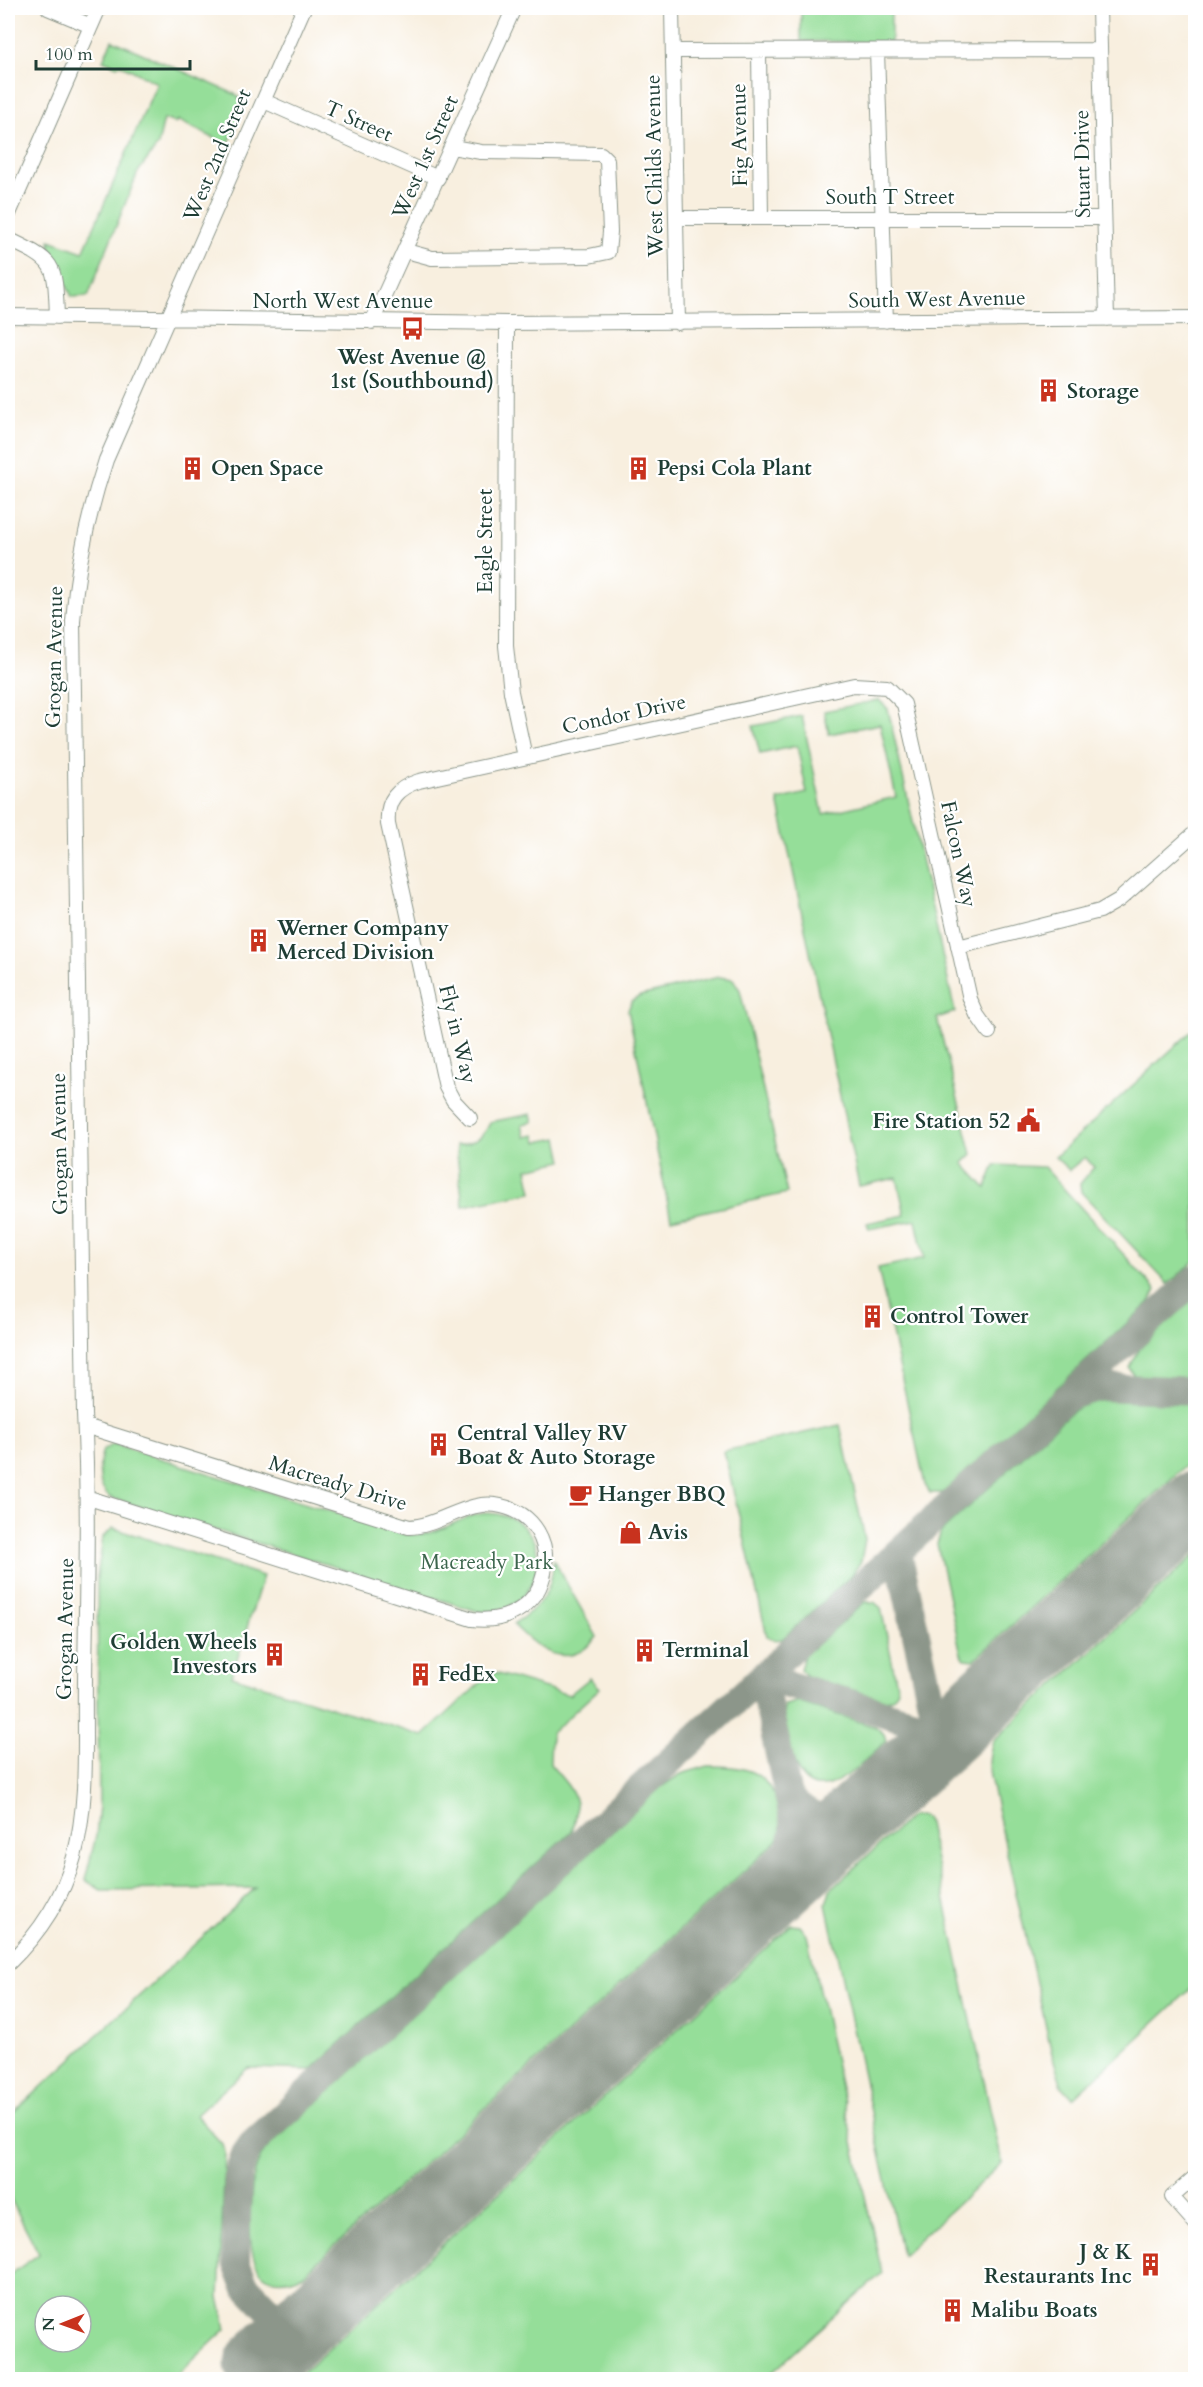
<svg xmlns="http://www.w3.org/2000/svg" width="1203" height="2387" font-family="Cardo,serif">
  <rect width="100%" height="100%" fill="#fff"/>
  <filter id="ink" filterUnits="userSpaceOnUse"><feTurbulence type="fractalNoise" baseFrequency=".0167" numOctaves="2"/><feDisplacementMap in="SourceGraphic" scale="12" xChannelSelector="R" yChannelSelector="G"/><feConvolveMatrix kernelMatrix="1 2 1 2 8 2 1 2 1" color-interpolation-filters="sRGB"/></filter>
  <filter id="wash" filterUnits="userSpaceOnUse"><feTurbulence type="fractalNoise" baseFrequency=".008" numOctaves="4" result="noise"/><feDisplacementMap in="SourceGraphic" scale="24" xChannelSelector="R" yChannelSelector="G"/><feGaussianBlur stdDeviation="1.35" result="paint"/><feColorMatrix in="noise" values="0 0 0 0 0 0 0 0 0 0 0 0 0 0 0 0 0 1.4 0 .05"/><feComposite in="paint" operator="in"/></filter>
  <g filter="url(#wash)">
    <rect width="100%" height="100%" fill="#f8efdf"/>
    <path fill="#95de99" stroke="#5a8e66" stroke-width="1.5" fill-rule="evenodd" d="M801 8H891V42L801 41Z
      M112 40 237 95 244 108 228 145 177 120 175 123 164 119 158 145 138 172 88 296 72 297 50 248V240L83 252 157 83 120 64 117 66 103 60Z
      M879 700 888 709 955 1012 937 1018 972 1154 963 1163 986 1188 995 1165 1044 1167 1156 1290 1150 1302 943 1493H930L925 1485 878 1268 924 1258 916 1220 869 1229 867 1223 905 1215 897 1178 859 1186 778 800 807 793 797 746 760 754 753 726 802 716 823 814 896 797 880 724 829 734 824 711Z
      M719 977 733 979 740 990 787 1193 671 1219 628 1010 632 1001 640 996Z
      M1195 1028V1261L1168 1284 1081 1192 1080 1184 1094 1167 1085 1157 1069 1170 1055 1157Z
      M531 1114 533 1122 522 1124 525 1137 535 1135 537 1142 558 1138 563 1161 527 1169 532 1192 463 1206 456 1145C472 1145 485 1137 490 1122Z
      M1195 1297V1380L1134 1376 1129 1368 1141 1347Z
      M1100 1398 1195 1403V1457L974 1660 965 1659 961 1654 937 1544 941 1532 1069 1414 1085 1403Z
      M840 1425 865 1539 861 1561 852 1575 782 1639 773 1640 767 1636 724 1451Z
      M114 1444 404 1534C448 1540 465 1503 505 1516 562 1536 539 1619 477 1611L109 1497C97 1487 98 1464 103 1450Z
      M113 1528 263 1576 232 1676 423 1736 492 1672 569 1695 590 1678 600 1688 551 1733 550 1764C570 1788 584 1798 572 1831L311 2070 248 2068 196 2115 222 2144 225 2153 219 2297 226 2329 173 2379H8V2276L39 2254 8 2194V2118L255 1888 101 1890 85 1880 96 1836 99 1806 97 1577 103 1537ZM45 2306H81V2342H45Z
      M1195 1555V1985L1073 2098 1062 2086 1052 2054 990 1777C988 1764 989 1753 993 1741Z
      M553 1559 597 1637C567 1673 538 1650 513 1624 538 1609 554 1591 553 1559Z
      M865 1602H874L881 1608 898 1690 894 1697 887 1700 808 1677 800 1669 804 1656Z
      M797 1702 876 1727 884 1734 886 1741C855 1770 806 1824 790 1746 787 1734 780 1718 785 1705Z
      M708 1766C720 1766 734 1766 746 1770 773 1777 786 1815 779 1839L303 2275C252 2297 249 2249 250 2213 252 2190 251 2171 264 2151L661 1787 681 1774Z
      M921 1815 927 1819 1002 2163 902 2255 826 1904 830 1890 911 1816Z
      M791 1925 800 1926 807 1935 882 2273 765 2379H296Z"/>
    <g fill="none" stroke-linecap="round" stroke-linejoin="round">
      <path stroke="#8c968a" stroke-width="28" d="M1070 1396 1100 1387 1196 1391
        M898 1552 932 1707C932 1735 921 1752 904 1773
        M762 1677 795 1827 787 1865 762 1903
        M752 1685 766 1680 775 1681 921 1724 952 1720 982 1701
        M790 1798C811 1821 834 1827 863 1811
        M292 2334 245 2285 236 2262 238 2174 245 2154 252 2144 1196 1279"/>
      <path stroke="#8c968a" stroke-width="69" d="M259 2364 1196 1505"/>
    </g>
  </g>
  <g filter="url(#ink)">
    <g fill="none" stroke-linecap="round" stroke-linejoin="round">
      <defs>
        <path id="minor" d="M48 8 91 26
          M672 8 678 323
          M1099 8 1107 319
          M673 51 1100 50
          M759 51 761 218
          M877 51 886 321
          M264 101 438 178
          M8 216 99 8
          M676 218H1104
          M8 239C56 262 55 262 57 317
          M406 251 432 258 589 256 608 252 610 232 607 160 601 154 481 152 452 147
          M8 316 507 323 1196 318
          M372 322 514 8
          M507 323 506 646 511 692 525 757
          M958 947 1100 911 1119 900 1196 832
          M470 1118 453 1100 446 1087 388 824C386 800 397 788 419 781L854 685 887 687 904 704 970 999 977 1015 989 1032
          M85 1426 409 1527C441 1526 468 1498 501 1506 570 1521 557 1629 472 1619L89 1498
          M8 1964C38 1935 63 1898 74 1857 89 1800 84 1740 85 1681 86 1592 89 1503 84 1414L73 621C77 565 88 514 106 460L304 8
          M1196 2176 1172 2197 1196 2224"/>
      </defs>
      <use href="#minor" stroke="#8c968a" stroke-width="16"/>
      <use href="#minor" stroke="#fff" stroke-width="14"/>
    </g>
  </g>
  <defs>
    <symbol id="bus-bare" viewBox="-9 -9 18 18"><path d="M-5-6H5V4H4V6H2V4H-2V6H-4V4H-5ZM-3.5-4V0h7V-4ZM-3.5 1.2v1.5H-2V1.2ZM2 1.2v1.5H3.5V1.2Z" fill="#c8321e" stroke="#fff" stroke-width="2.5" paint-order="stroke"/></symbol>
    <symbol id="building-bare" viewBox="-9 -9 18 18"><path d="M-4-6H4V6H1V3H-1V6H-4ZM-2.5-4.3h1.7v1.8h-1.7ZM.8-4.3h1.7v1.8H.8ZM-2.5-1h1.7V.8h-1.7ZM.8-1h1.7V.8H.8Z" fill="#c8321e" stroke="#fff" stroke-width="2.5" paint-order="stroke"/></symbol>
    <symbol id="civic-bare" viewBox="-9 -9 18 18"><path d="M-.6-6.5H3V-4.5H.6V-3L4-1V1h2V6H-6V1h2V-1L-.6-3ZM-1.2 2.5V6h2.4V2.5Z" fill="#c8321e" stroke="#fff" stroke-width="2.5" paint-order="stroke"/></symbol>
    <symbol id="cafe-bare" viewBox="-9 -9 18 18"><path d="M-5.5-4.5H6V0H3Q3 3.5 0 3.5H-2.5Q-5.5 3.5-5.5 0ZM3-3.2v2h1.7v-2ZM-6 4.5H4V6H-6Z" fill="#c8321e" stroke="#fff" stroke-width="2.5" paint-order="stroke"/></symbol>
    <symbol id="shop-bare" viewBox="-9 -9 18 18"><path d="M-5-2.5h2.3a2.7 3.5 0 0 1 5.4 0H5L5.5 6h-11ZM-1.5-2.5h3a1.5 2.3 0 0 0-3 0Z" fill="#c8321e" stroke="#fff" stroke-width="2.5" paint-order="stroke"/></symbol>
  </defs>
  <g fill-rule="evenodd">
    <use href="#bus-bare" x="396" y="312" width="33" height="33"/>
    <use href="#building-bare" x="1032" y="374" width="33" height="33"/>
    <use href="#building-bare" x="176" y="452" width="33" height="33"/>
    <use href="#building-bare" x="622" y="452" width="33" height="33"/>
    <use href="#building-bare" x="242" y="924" width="33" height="33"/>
    <use href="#civic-bare" x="1012" y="1104" width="33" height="33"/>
    <use href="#building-bare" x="856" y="1300" width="33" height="33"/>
    <use href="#building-bare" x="422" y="1428" width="33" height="33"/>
    <use href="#cafe-bare" x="564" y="1478" width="33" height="33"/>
    <use href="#shop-bare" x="614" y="1516" width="33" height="33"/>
    <use href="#building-bare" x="628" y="1634" width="33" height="33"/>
    <use href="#building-bare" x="258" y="1638" width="33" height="33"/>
    <use href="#building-bare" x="404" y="1658" width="33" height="33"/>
    <use href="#building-bare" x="1134" y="2248" width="33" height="33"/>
    <use href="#building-bare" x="936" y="2294" width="33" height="33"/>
  </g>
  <g text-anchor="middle" stroke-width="4.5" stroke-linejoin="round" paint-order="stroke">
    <g font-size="21" fill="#1f3d34" stroke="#fff">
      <text transform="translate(359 121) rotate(24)" y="7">T Street</text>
      <text transform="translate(739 135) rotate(-91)" y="7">Fig Avenue</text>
      <text transform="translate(217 155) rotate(-67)" y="7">West 2nd Street</text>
      <text transform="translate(425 157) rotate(-66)" y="7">West 1st Street</text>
      <text transform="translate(1082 164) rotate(-91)" y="7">Stuart Drive</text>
      <text transform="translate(654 166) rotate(-91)" y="7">West Childs Avenue</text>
      <text x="890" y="204">South T Street</text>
      <text transform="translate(937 299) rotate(-1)" y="7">South West Avenue</text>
      <text x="343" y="308">North West Avenue</text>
      <text transform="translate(485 541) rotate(-90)" y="7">Eagle Street</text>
      <text transform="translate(54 657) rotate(-89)" y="7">Grogan Avenue</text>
      <text transform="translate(624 714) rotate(-12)" y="7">Condor Drive</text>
      <text transform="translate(959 854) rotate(78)" y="7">Falcon Way</text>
      <text transform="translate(458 1034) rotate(76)" y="7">Fly in Way</text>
      <text transform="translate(59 1144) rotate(-91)" y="7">Grogan Avenue</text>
      <text transform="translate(338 1483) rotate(17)" y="7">Macready Drive</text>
      <text transform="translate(65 1629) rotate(-89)" y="7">Grogan Avenue</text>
    </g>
    <g font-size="21" font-weight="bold" fill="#1f3d34" stroke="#fff" text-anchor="start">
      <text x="412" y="364" text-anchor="middle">West Avenue @<tspan x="412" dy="24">1st (Southbound)</tspan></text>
      <text x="1067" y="398">Storage</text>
      <text x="211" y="475">Open Space</text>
      <text x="657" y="475">Pepsi Cola Plant</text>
      <text x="277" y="935">Werner Company<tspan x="277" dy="24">Merced Division</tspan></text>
      <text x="1010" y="1128" text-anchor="end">Fire Station 52</text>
      <text x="890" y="1323">Control Tower</text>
      <text x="457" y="1440">Central Valley RV<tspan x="457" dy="24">Boat &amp; Auto Storage</tspan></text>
      <text x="598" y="1501">Hanger BBQ</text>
      <text x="648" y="1539">Avis</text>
      <text x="257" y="1649" text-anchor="end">Golden Wheels<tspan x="257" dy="24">Investors</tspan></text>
      <text x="662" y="1657">Terminal</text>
      <text x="438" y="1681">FedEx</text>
      <text x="1132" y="2259" text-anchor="end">J &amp; K<tspan x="1132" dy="24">Restaurants Inc</tspan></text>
      <text x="971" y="2317">Malibu Boats</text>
    </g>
    <g font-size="21" fill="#3c654d" stroke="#fff">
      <text x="487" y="1569">Macready Park</text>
    </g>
  </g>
  <rect width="1203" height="2387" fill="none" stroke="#fff" stroke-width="30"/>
  <g transform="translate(63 2324) rotate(269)"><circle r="28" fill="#ffffff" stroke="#a5b1ae" stroke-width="1.5"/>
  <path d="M0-4.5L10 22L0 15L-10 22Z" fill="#c8321e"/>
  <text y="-9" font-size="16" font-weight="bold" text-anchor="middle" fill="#1f3d34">N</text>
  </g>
  <path d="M36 60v9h154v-9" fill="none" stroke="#1f3d34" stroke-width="3"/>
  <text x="45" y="60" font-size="18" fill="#1f3d34" stroke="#ffffff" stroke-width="4.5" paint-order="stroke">100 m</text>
</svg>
